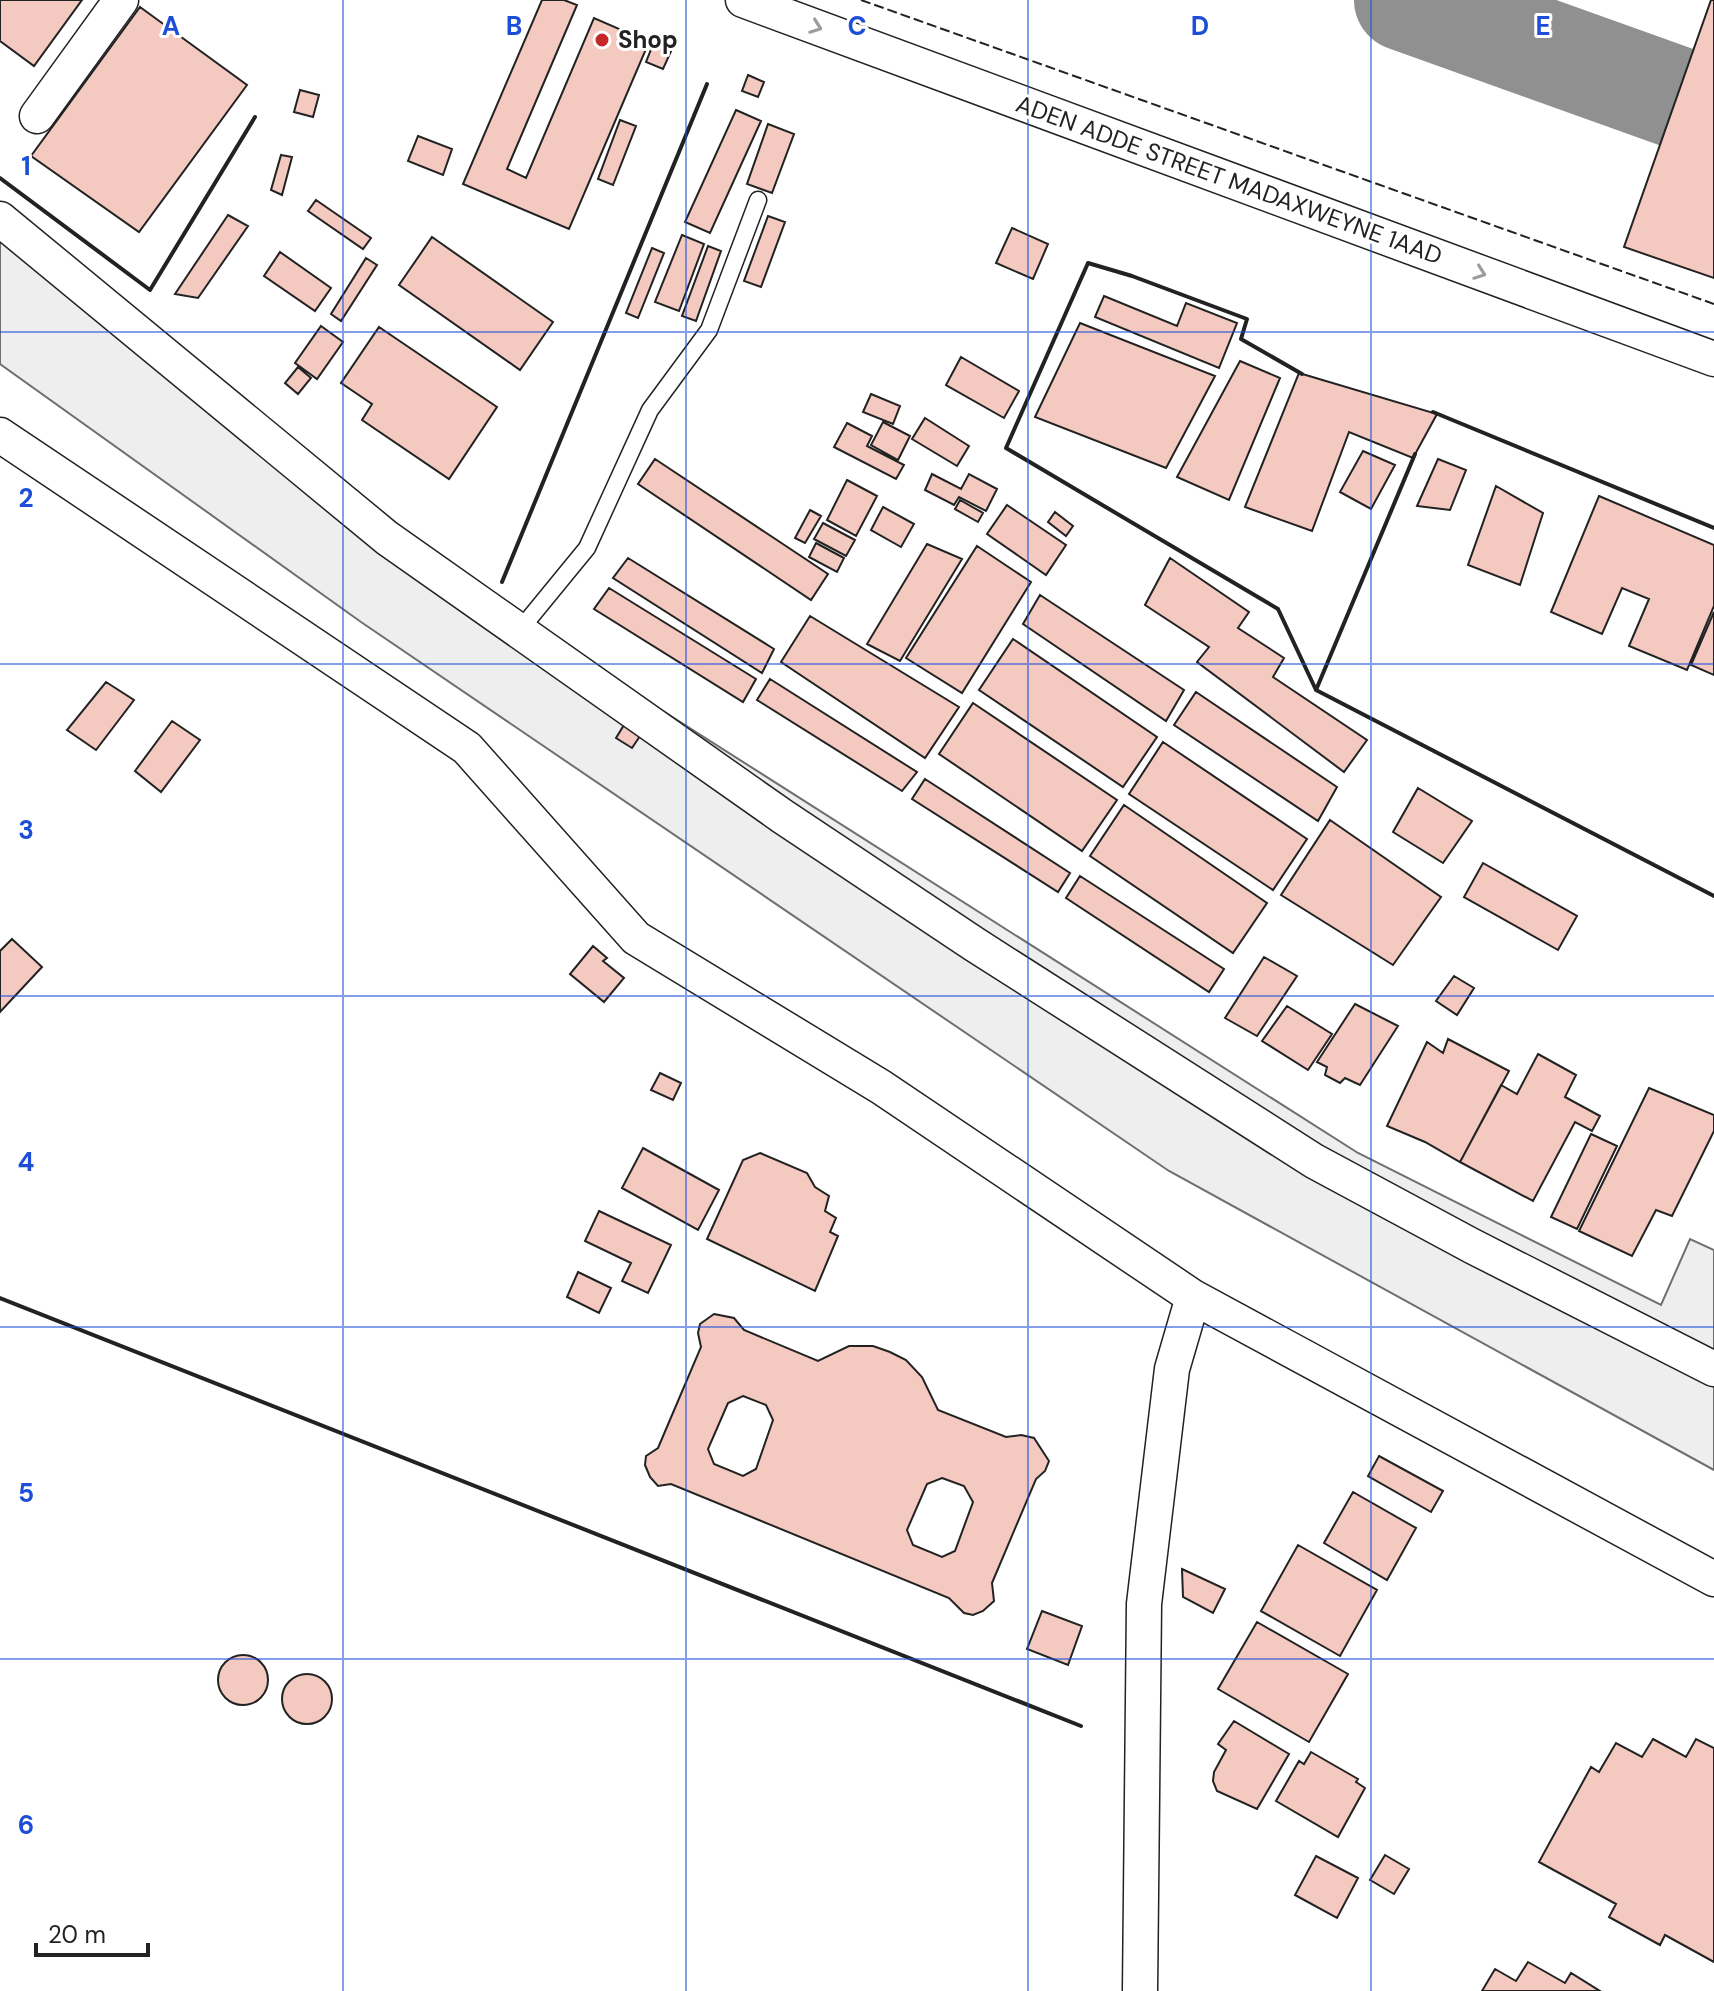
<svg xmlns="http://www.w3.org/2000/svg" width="1714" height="1991" font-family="'DM Sans',sans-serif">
  <rect width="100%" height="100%" fill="#fff"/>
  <path fill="#eee" stroke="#6f6f6f" stroke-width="2" d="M0 209 482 596 1358 1153 1661 1305 1690 1239 1714 1250V1470L1169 1171 361 622 0 364Z"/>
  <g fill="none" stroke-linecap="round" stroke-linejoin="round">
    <path stroke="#909090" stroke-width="102" d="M1405 0 1676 97"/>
  </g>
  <path fill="#f3c9c0" stroke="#222" stroke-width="2" fill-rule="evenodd" d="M0 0H82L34 66 0 41Z
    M542 0H564L577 5 507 169 526 178 594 18 649 42 569 229 463 184Z
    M1711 0H1714V278L1624 247Z
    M140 7 247 85 139 232 31 156Z
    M654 42 672 49 663 69 646 62Z
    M748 75 764 82 758 97 742 91Z
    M300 90 319 95 313 117 294 112Z
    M736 110 761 121 710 233 685 222Z
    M620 120 636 126 613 185 598 179Z
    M768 124 794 134 772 193 747 184Z
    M418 136 452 149 443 175 408 161Z
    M281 155 292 157 282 195 271 190Z
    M316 200 371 238 363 249 308 211Z
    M228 215 248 226 198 298 175 294Z
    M768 216 785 222 761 287 744 281Z
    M1012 228 1048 244 1033 279 996 263Z
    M682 235 704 244 679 311 655 302Z
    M432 237 553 322 520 370 399 285Z
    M708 246 721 251 696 321 682 316Z
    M652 248 664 253 638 318 626 313Z
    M280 252 331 288 315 311 264 276Z
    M366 258 377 265 341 321 331 314Z
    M1104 296 1177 326 1186 303 1237 323 1219 368 1095 317Z
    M1080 323 1215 376 1166 468 1035 417Z
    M321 326 343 342 317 379 295 363Z
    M379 327 497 407 449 479 362 420 372 404 341 383Z
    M961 357 1019 391 1004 418 946 385Z
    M1240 361 1280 378 1229 500 1177 477Z
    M298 367 311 378 298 394 285 383Z
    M1299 373 1437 414 1413 458 1349 432 1312 531 1245 507Z
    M871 394 900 406 893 424 863 412Z
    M925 418 969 446 957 466 912 439Z
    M883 422 910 436 898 460 871 445Z
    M847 423 872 436 867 446 904 465 896 479 834 447Z
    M1363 451 1395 465 1371 509 1340 492Z
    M655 459 828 574 811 600 638 484Z
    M1438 459 1466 470 1450 510 1417 506Z
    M932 474 961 489 969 474 997 489 986 511 959 497 954 505 925 490Z
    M847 480 877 496 856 536 827 520Z
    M1496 486 1543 513 1520 585 1468 565Z
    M1599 496 1714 545V606L1687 670 1629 646 1649 599 1622 588 1602 634 1551 612Z
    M960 500 983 513 978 522 955 509Z
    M1007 505 1066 545 1046 575 987 534Z
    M883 507 914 524 901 547 871 530Z
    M810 510 821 516 805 543 795 538Z
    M1055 512 1073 526 1066 536 1048 522Z
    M823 523 855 540 846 556 814 539Z
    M816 543 844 558 837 572 809 557Z
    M927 544 962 559 900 661 867 644Z
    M977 546 1031 582 962 693 906 658Z
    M628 558 774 649 762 673 613 578Z
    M1170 558 1249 612 1238 628 1284 658 1273 677 1367 740 1344 772 1197 662 1209 647 1145 605Z
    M609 588 756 679 743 702 594 609Z
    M1040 595 1184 690 1166 721 1023 624Z
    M1714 612V675L1691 665Z
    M810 616 959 707 925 758 781 662Z
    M1013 639 1157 737 1123 787 979 690Z
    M770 679 917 772 902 791 757 700Z
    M106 682 134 700 96 750 67 730Z
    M1196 692 1337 787 1318 821 1174 725Z
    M973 703 1117 800 1082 851 939 754Z
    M172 721 200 740 161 792 135 771Z
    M624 725 640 736 632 748 616 738Z
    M1163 742 1307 839 1273 890 1129 794Z
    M925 779 1070 873 1058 892 912 799Z
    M1418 788 1472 821 1443 863 1393 832Z
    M1124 805 1267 903 1233 953 1090 856Z
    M1330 820 1441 897 1393 965 1281 895Z
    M1483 863 1577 916 1558 950 1464 897Z
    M1080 876 1224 969 1209 992 1066 898Z
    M12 939 42 967 0 1012V951Z
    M593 946 607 958 603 961 624 978 604 1002 570 974Z
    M1264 957 1297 976 1257 1036 1225 1018Z
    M1454 976 1474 988 1457 1015 1436 1001Z
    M1355 1004 1398 1026 1360 1085 1345 1078 1340 1083 1325 1075 1327 1067 1317 1062Z
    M1287 1006 1332 1034 1308 1070 1262 1041Z
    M1448 1039 1509 1071 1460 1162 1425 1142 1387 1126 1427 1042 1443 1053Z
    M1538 1054 1576 1075 1565 1097 1600 1116 1592 1131 1575 1122 1533 1201 1460 1162 1501 1085 1517 1094Z
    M660 1073 681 1083 673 1100 651 1090Z
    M1649 1088 1714 1115V1131L1672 1216 1656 1210 1632 1256 1579 1231Z
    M1591 1134 1617 1146 1577 1229 1551 1217Z
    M643 1148 719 1190 698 1230 622 1188Z
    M760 1153 807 1173 815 1187 829 1196 825 1211 836 1218 830 1232 838 1236 815 1291 707 1239 743 1160Z
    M599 1211 671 1245 648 1293 622 1281 631 1263 585 1241Z
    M578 1272 611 1288 599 1313 567 1297Z
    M714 1314 734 1318 744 1330 818 1361 849 1346H873L890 1352 906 1360 922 1377 938 1410 1006 1437 1021 1435 1034 1438 1049 1461 1045 1471 1036 1479 992 1583 994 1601 983 1611 973 1615 964 1613 949 1598 671 1484 658 1486 650 1477 645 1465 646 1456 658 1448 701 1347 698 1333 700 1324ZM743 1396 766 1405 773 1420 756 1469 743 1476 714 1464 708 1449 728 1403ZM942 1478 964 1486 973 1502 955 1551 942 1557 913 1545 907 1530 927 1484Z
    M1379 1456 1443 1491 1431 1512 1368 1476Z
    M1353 1492 1416 1528 1387 1580 1324 1543Z
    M1298 1545 1377 1590 1340 1656 1261 1611Z
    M1182 1569 1225 1589 1213 1613 1183 1597Z
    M1042 1611 1082 1626 1068 1665 1027 1649Z
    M1257 1622 1348 1674 1309 1742 1218 1689Z
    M218 1680a25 25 0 1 1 50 0a25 25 0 1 1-50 0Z
    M282 1699a25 25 0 1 1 50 0a25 25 0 1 1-50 0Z
    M1234 1721 1289 1754 1257 1809 1217 1791 1213 1781 1214 1772 1226 1750 1218 1744Z
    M1653 1739 1686 1757 1696 1739 1714 1748V1962L1665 1935 1660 1945 1609 1917 1616 1904 1539 1862 1591 1767 1599 1772 1616 1743 1642 1757Z
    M1311 1752 1358 1779 1356 1782 1365 1788 1338 1837 1276 1801 1299 1761 1304 1764Z
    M1385 1855 1409 1869 1394 1894 1370 1880Z
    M1316 1856 1358 1878 1337 1918 1295 1895Z
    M1528 1962 1565 1983 1571 1973 1600 1991H1482L1495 1969 1516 1981Z"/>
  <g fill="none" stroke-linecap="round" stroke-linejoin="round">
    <defs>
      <path id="lane" d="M519 631 587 548 650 410 709 330 758 200"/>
      <path id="street" d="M743 0 1714 359
        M37 116 121 0
        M0 219 387 538 782 816 974 944 1314 1161 1472 1246 1714 1369
        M0 435 467 748 636 938 881 1087 1193 1297 1714 1579
        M1140 1991 1144 1604 1172 1369 1193 1297"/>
    </defs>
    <use href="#lane" stroke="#222" stroke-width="19"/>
    <use href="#street" stroke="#222" stroke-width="37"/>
    <use href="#lane" stroke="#fff" stroke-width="16"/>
    <use href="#street" stroke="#fff" stroke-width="34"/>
    <path stroke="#222" stroke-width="2" stroke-dasharray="10 4" stroke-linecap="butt" d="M861 0 1714 304"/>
    <path stroke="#222" stroke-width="4" d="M0 178 150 290 255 117
      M1302 374 1241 339 1247 319 1132 276 1088 263 1006 448 1278 609 1316 690 1714 896
      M1433 412 1714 528
      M502 582 707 84
      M1316 690 1415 454
      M0 1298 1081 1726"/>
  </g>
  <defs><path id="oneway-chevron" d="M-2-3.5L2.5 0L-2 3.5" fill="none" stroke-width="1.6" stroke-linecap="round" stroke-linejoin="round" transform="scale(2)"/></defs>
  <g stroke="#9c9c9c">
    <use href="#oneway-chevron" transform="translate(816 27) rotate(20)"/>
    <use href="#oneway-chevron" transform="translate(1480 273) rotate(20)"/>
  </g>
  <path fill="none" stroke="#1d4ed8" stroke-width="2" stroke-opacity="0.55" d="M343 0V1991M686 0V1991M1028 0V1991M1371 0V1991M0 332H1714M0 664H1714M0 996H1714M0 1327H1714M0 1659H1714"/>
  <circle fill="#c62828" stroke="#fff" stroke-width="3" cx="602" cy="40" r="8"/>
  <g text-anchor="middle" stroke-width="6" stroke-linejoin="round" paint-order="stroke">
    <g font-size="24" font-weight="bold" fill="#222" stroke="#fff" text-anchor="start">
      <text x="618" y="48">Shop</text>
    </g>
    <g font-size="24" fill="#222" stroke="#fff">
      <text transform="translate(1229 180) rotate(20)" y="8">ADEN ADDE STREET MADAXWEYNE 1AAD</text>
    </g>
  </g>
  <g font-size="26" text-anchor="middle" font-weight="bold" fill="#1d4ed8" stroke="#fff" stroke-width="6" stroke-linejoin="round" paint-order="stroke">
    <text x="171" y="35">A</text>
    <text x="514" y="35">B</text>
    <text x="857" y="35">C</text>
    <text x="1200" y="35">D</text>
    <text x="1543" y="35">E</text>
    <text x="26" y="175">1</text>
    <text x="26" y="507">2</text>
    <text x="26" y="839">3</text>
    <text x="26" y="1171">4</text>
    <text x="26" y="1502">5</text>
    <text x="26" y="1834">6</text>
  </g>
  <path d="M36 1943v12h112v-12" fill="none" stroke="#222222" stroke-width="4"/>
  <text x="48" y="1943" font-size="24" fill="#222222" stroke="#ffffff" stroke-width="6" paint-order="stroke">20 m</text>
</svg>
